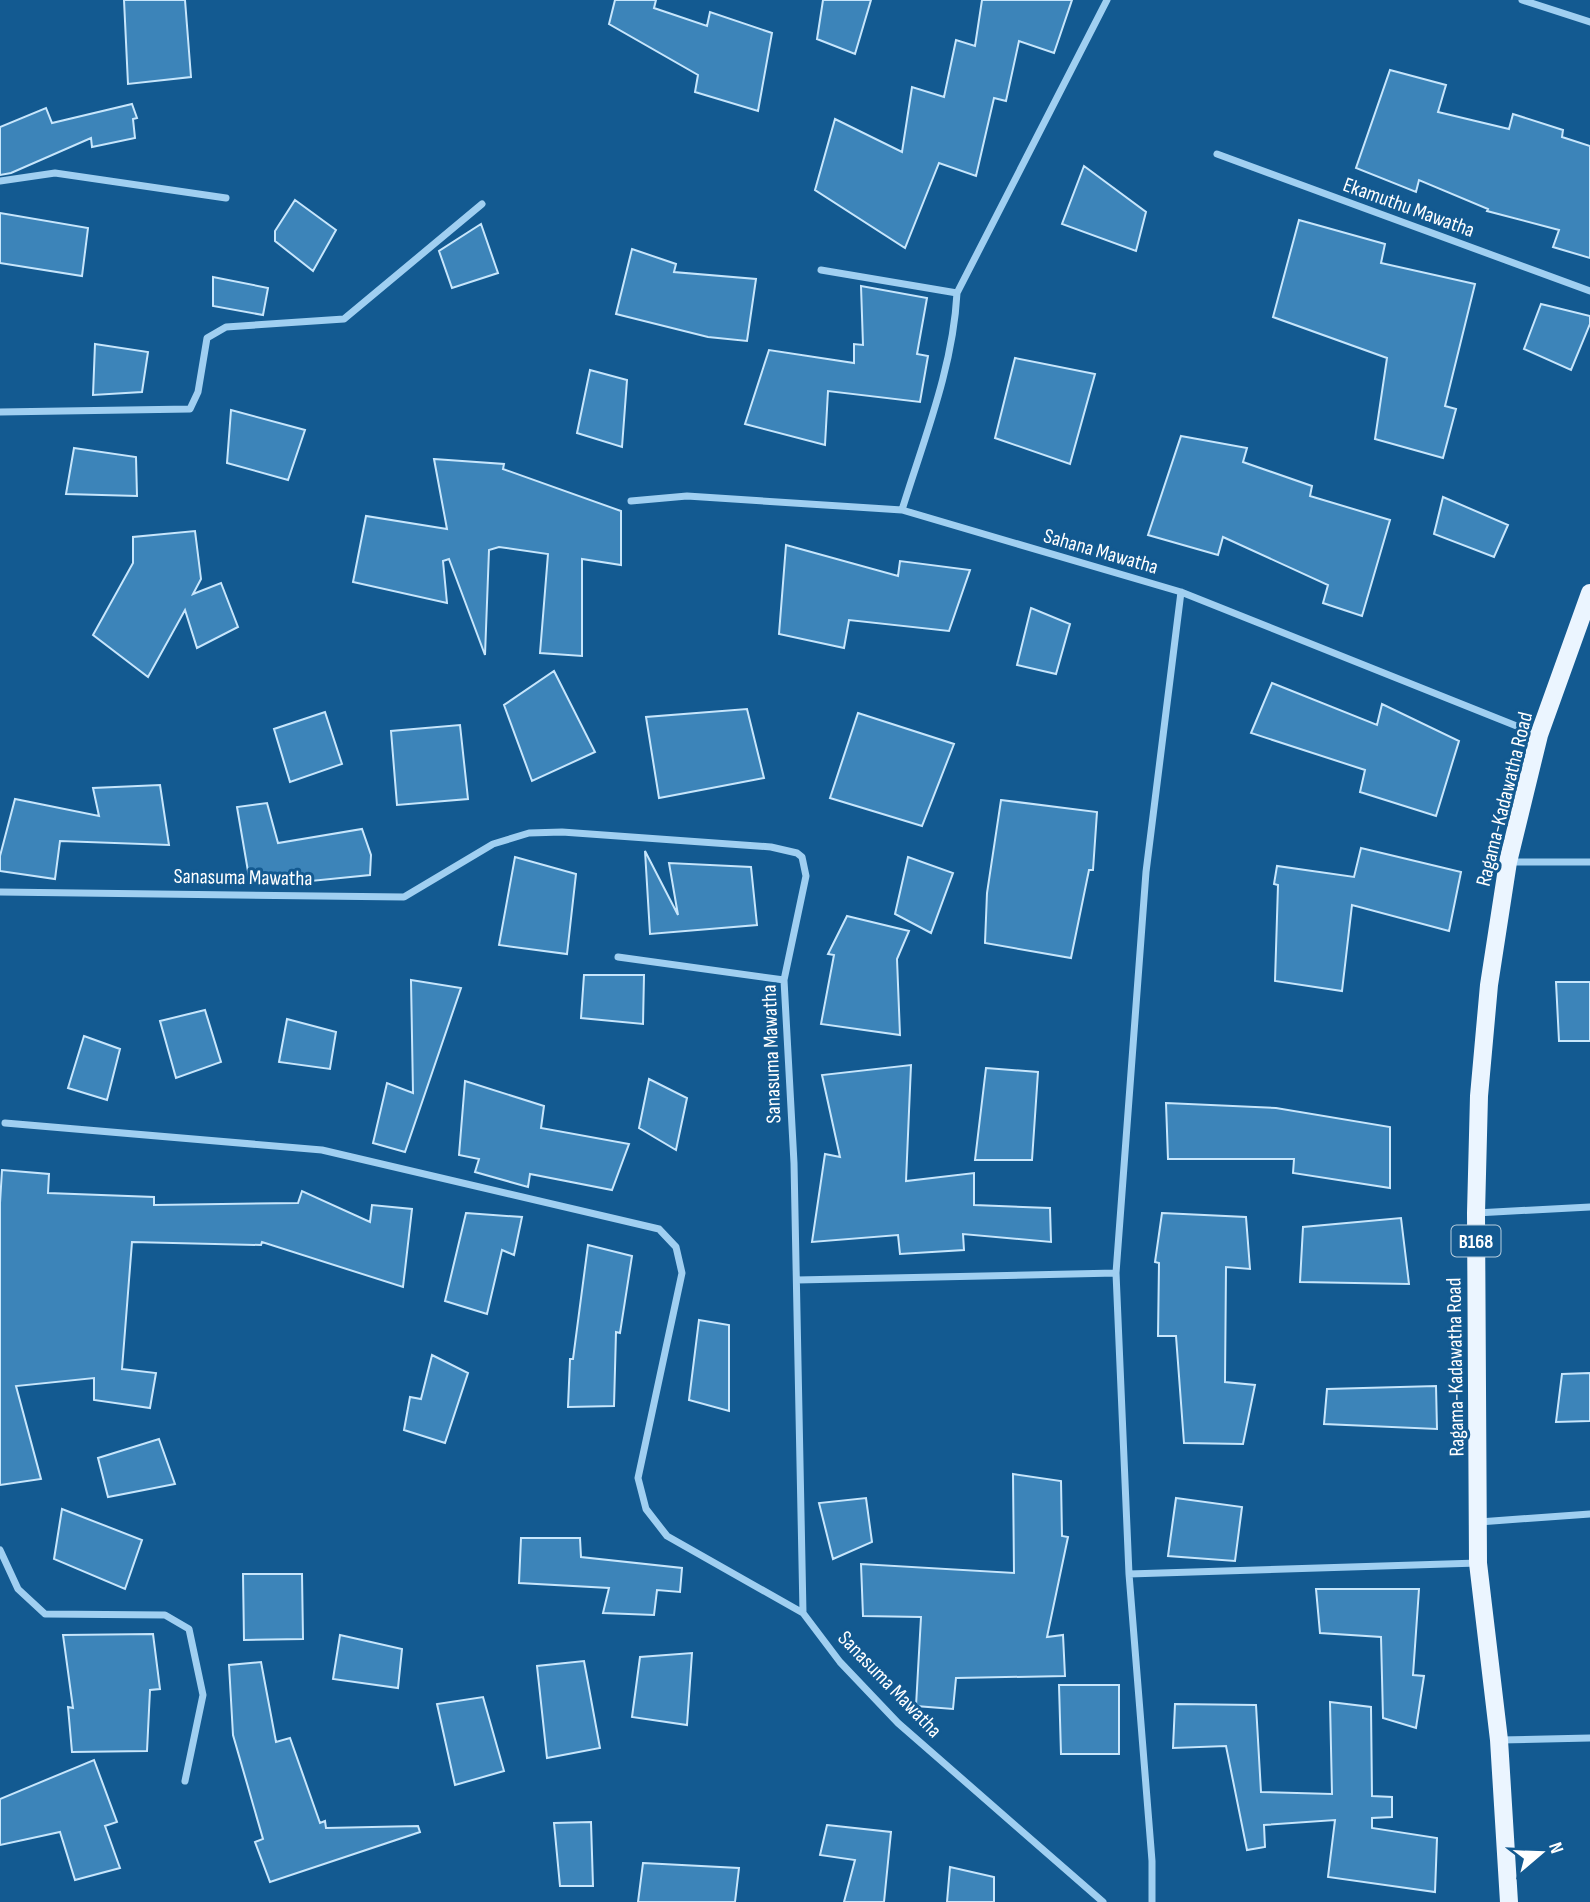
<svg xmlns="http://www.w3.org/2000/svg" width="1590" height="1902" font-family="'Sofia Sans Condensed',sans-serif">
  <rect width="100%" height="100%" fill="#135a91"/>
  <path fill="#3c84b9" stroke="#c7e6fc" stroke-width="2" d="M124 0H185L191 77 128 84Z
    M615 0H656L654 8 707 26 710 12 772 33 758 111 695 92 698 75 609 24Z
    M823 0H871L855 54 817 39Z
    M982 0H1072L1054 53 1019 41 1006 101 994 98 976 176 939 163 905 248 815 190 835 119 902 152 912 87 944 97 956 40 975 46Z
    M1390 70 1446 85 1438 112 1509 129 1513 114 1563 130 1562 137 1590 146V258L1553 247 1559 230 1487 211 1488 209 1419 180 1416 192 1356 168Z
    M132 104 137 118 133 119 135 138 92 147 91 138 11 173 0 175V127L46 108 52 123Z
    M1084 166 1146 212 1136 251 1062 224Z
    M295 200 336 230 313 271 275 241V231Z
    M0 213 88 228 82 276 0 263Z
    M1299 220 1385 244 1381 263 1475 284 1445 406 1456 409 1443 458 1375 439 1387 358 1273 317Z
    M481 224 498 273 452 288 439 251Z
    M632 249 676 264 674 272 756 279 747 341 708 337 616 314Z
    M213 277 268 288 263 315 213 306Z
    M861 286 927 298 917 354 928 356 920 402 828 391 825 445 745 424 769 350 854 363V344L863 345Z
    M1541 304 1590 316V324L1571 370 1524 349Z
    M95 344 148 352 142 392 93 395Z
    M1015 358 1095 374 1070 464 995 438Z
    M590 370 627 380 622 447 577 433Z
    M231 410 305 430 288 480 227 463Z
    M1181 436 1247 448 1243 462 1312 486 1310 496 1390 520 1362 616 1323 603 1328 585 1223 537 1218 555 1148 535Z
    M74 448 136 457 137 496 66 494Z
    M434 459 504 464 503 469 621 511V565L582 559V656L540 653 548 554 499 547 489 550 485 655 449 559 443 561 447 603 353 582 366 516 447 529Z
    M1443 497 1508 525 1494 557 1434 534Z
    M195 531 201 579 193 594 221 583 238 627 197 648 185 610 148 677 93 635 133 563V537Z
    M786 545 898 576 900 561 970 570 949 631 849 620 844 648 779 634Z
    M1031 608 1070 624 1056 674 1017 665Z
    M554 671 595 752 532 781 504 705Z
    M1272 683 1377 725 1382 704 1459 741 1436 816 1360 792 1365 770 1251 733Z
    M747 709 764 778 659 798 646 717Z
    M325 712 342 764 290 782 274 729Z
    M858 713 954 744 922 826 830 798Z
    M460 725 468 799 397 805 391 731Z
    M160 785 169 845 60 841 55 879 0 871V856L15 799 99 816 93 788Z
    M1001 800 1097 812 1093 870H1089L1071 958 985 943 987 893Z
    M267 803 278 843 362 829 371 855 370 875 301 882 300 874 250 883 237 807Z
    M1361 848 1461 872 1449 931 1352 905 1342 991 1275 981 1278 885 1274 884 1277 866 1354 877Z
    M645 851 678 915 669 863 751 867 757 925 650 934Z
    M515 857 576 874 567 954 499 945Z
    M908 857 953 873 931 933 895 914Z
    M847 916 909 931 897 959 900 1035 821 1024 834 955 828 954Z
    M584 975H644L643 1024 581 1018Z
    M411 980 461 988 405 1152 373 1143 387 1083 413 1093Z
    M1556 982H1590V1041H1559Z
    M205 1010 221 1062 176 1078 160 1021Z
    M287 1019 336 1032 330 1069 279 1062Z
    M84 1036 120 1049 107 1100 68 1088Z
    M911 1065 906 1181 974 1173V1205L1050 1208 1051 1242 963 1234 964 1250 900 1254 898 1235 812 1242 825 1154 840 1157 822 1075Z
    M986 1068 1038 1072 1032 1160H975Z
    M649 1079 687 1098 676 1150 639 1128Z
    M465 1081 544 1106 541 1128 629 1144 612 1190 530 1174 528 1187 475 1172 479 1159 459 1155Z
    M1166 1103 1276 1108 1390 1127V1188L1293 1173 1294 1159H1168Z
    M2 1170 49 1174 48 1193 154 1197V1205L298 1203 302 1191 370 1222 372 1205 412 1209 403 1287 262 1242 261 1245 132 1242 122 1369 156 1373 150 1408 94 1400V1378L16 1386 41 1479 0 1485V1203Z
    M466 1213 522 1217 514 1255 502 1250 487 1314 445 1301Z
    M1162 1213 1246 1217 1250 1269 1226 1267 1225 1382 1255 1385 1243 1444 1184 1443 1176 1336H1158L1159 1263 1155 1262Z
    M1401 1218 1409 1284 1300 1282 1303 1227Z
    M588 1245 632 1256 620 1333 616 1332 614 1406 568 1407 570 1359H573Z
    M699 1320 729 1325V1411L689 1400Z
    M432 1355 468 1373 445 1443 404 1430 410 1397 421 1399Z
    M1590 1373V1421L1556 1422 1562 1374Z
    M1436 1386 1437 1429 1324 1424 1327 1389Z
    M159 1439 175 1484 108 1497 98 1458Z
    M1013 1474 1061 1481 1062 1536 1068 1537 1047 1637 1063 1635 1065 1676 956 1678 953 1709 916 1706 921 1617 863 1616 861 1564 1014 1573Z
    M866 1498 872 1542 833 1559 819 1503Z
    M1176 1498 1242 1507 1235 1561 1168 1556Z
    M62 1509 142 1540 125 1589 54 1559Z
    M521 1538H580L581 1557 682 1568 680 1592 657 1590 654 1615 603 1613 609 1588 519 1583Z
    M243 1574H302L303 1639 244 1640Z
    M1316 1589H1419L1413 1675 1424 1676 1416 1728 1383 1718 1381 1637 1320 1633Z
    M153 1634 160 1689 150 1690 147 1751 72 1752 68 1707 73 1708 63 1635Z
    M340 1635 402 1649 398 1688 333 1679Z
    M692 1653 687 1725 632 1717 640 1657Z
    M584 1661 600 1748 547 1758 537 1666Z
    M261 1662 276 1742 290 1738 320 1823 325 1821 326 1828 418 1826 420 1832 270 1882 255 1842 263 1839 233 1735 229 1665Z
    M1059 1685H1119V1754H1061Z
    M483 1697 504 1771 455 1785 437 1704Z
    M1330 1702 1371 1707 1372 1796 1392 1797V1817L1372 1818V1828L1437 1838 1435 1892 1328 1877 1335 1820 1264 1825 1265 1847 1247 1850 1226 1746 1173 1748 1175 1704 1256 1705 1261 1792 1332 1794Z
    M94 1760 117 1822 105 1826 120 1868 75 1880 60 1832 0 1845V1799Z
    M591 1822 593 1886H560L554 1823Z
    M827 1825 891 1832 884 1902H844L855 1860 820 1855Z
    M643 1863 739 1868 735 1902H638Z
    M950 1867 994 1877V1902H947Z"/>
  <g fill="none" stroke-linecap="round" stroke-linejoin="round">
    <path stroke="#a0cff1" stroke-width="7" d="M1522 0 1590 22
      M1217 154 1590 291
      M0 181 55 173 226 198
      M821 270 957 293C953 368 924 439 902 510
      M957 293 1107 0
      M0 412 190 409 198 392 207 338 226 327 344 319 482 204
      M631 501 687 496 902 510 1181 592 1539 735
      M1510 862H1590
      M0 892 404 897 493 844 529 833 562 832 771 847 797 853 802 857 806 876 784 980 794 1163 803 1613 840 1662 898 1723 1103 1902
      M618 957 784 980
      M5 1123 322 1150 659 1229 676 1247 682 1273 638 1478 646 1509 667 1536 803 1613
      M1476 1213 1590 1207
      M797 1280 1116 1273
      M1479 1522 1590 1514
      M0 1550 18 1589 45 1614 165 1615 189 1629 203 1695 185 1781
      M1129 1574 1478 1563
      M1500 1740 1590 1738
      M1152 1902V1861L1129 1574 1116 1273 1146 872 1181 592"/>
    <path stroke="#ebf5ff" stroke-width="18" d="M1509 1902 1499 1740 1478 1563 1476 1213 1479 1096 1489 985 1508 862 1539 735 1590 593"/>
  </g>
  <g text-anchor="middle" stroke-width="6" stroke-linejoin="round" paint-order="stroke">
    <rect fill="#135a91" stroke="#b8cede" stroke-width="2" x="1451.5" y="1225.5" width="49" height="31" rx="5"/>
    <g font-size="19" font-weight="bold" fill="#fff">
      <text x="1476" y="1248">B168</text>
    </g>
    <g font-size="21" fill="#fff" stroke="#135a91">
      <text transform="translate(1409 207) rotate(20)" y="7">Ekamuthu Mawatha</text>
      <text transform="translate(1101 551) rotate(16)" y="7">Sahana Mawatha</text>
      <text transform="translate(1504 799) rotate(-76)" y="7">Ragama-Kadawatha Road</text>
      <text transform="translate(243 877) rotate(1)" y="7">Sanasuma Mawatha</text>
      <text transform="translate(771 1054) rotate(-92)" y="7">Sanasuma Mawatha</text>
      <text transform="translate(1455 1367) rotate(-91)" y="7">Ragama-Kadawatha Road</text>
      <text transform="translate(890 1684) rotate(46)" y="7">Sanasuma Mawatha</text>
    </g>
  </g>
  <g transform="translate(1541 1853) rotate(71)" stroke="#135a91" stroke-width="5" paint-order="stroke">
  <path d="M0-5L12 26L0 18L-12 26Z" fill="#ffffff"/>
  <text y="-10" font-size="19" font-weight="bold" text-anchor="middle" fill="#ffffff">N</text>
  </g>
</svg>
